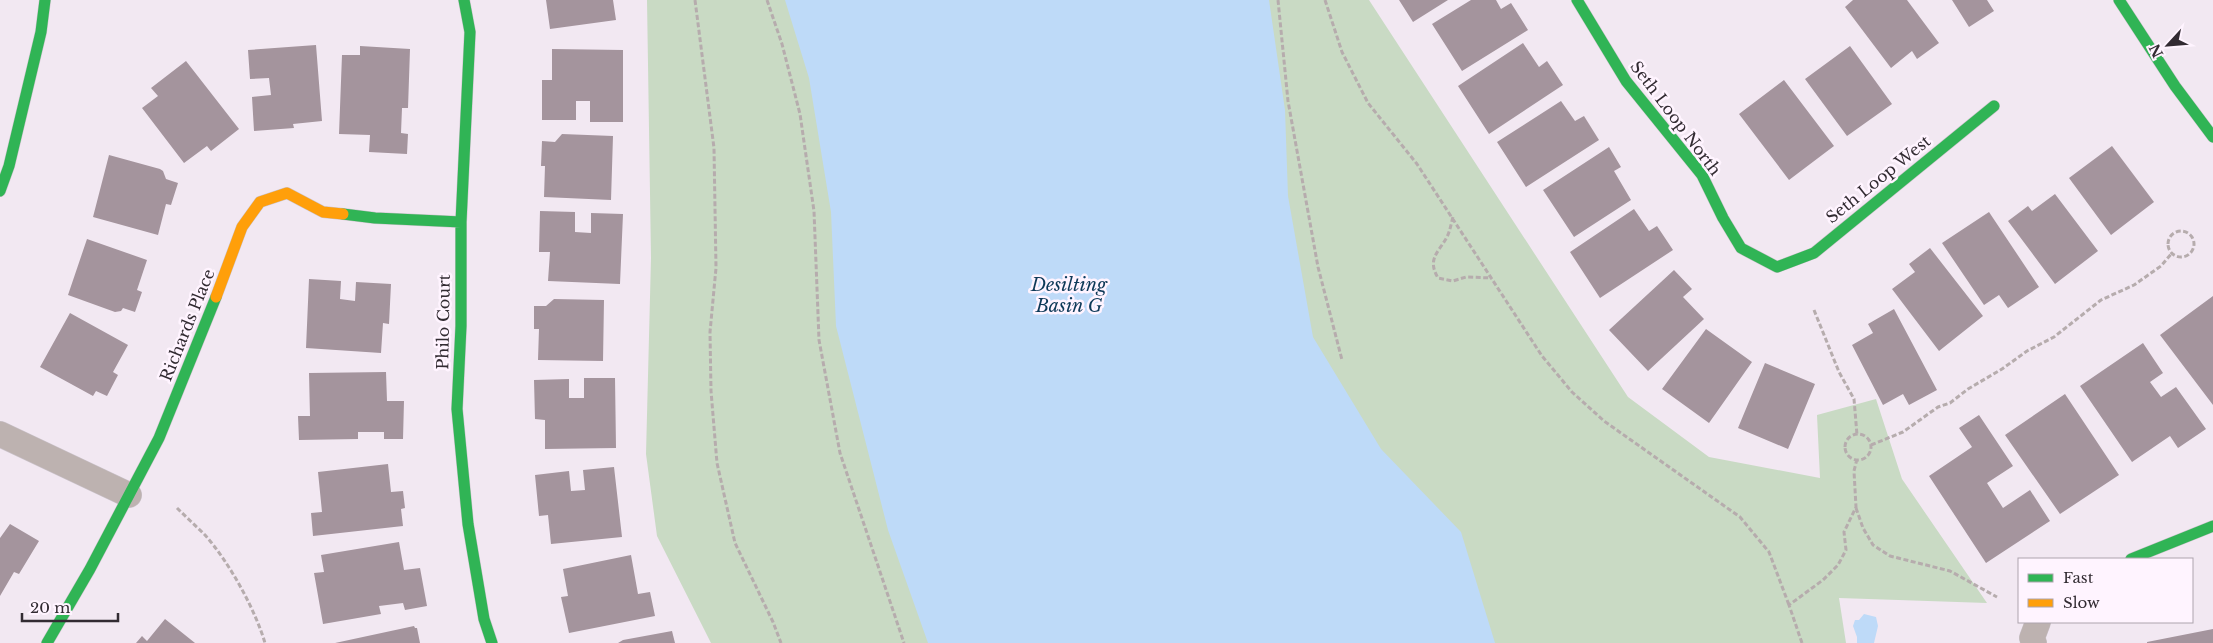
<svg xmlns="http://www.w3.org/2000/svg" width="2213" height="643" font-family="'Libre Baskerville',serif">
  <rect width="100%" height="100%" fill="#f2e8f2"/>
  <path fill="#c9dac4" d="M647 0H1369L1628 397 1709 457 1820 478 1817 415 1876 399 1902 479 1987 603 1839 598 1846 643H711L657 536 646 454 651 258Z"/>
  <path fill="#bedaf8" d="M785 0H1269L1285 110 1288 196 1313 337 1381 449 1461 532 1495 643H928L888 530 836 326 831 212 809 78Z
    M1864 614 1876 617 1878 626 1874 643H1857V637L1853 626 1855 620H1859Z"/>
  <path fill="#a4949d" d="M546 0H613L616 20 550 29Z
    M1399 0H1448L1413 22Z
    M1471 0H1496L1501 9 1511 3 1528 30 1462 71 1432 24Z
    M1853 0H1907L1939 43 1917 59 1912 51 1891 68 1845 7Z
    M1952 0H1987L1994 11 1969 27Z
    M1523 43 1539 67 1547 61 1563 85 1489 134 1458 86Z
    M316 45 322 121 293 124 294 128 254 131 252 97 271 95 269 78 250 79 248 50Z
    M360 46 410 49 408 108H402L401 133 408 134 407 154 369 152 370 135 339 134 342 55H360Z
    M1850 46 1892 104 1847 136 1805 79Z
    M552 49 623 50V122H590V101H576V120H542V80H552Z
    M186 61 239 129 211 151 207 146 184 163 142 108 158 96 151 88Z
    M1784 80 1834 146 1789 180 1739 114Z
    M1561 101 1575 121 1584 116 1599 140 1526 187 1497 142Z
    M562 134 613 136 611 200 544 197 545 166H541L542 141 555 142Z
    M2112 146 2154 202 2111 235 2069 178Z
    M1609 147 1621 167 1614 171 1631 200 1574 237 1543 190Z
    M109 155 160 169 163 171 166 179 178 183 171 205 166 204 158 235 93 217Z
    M2055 194 2098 251 2055 284 2008 221 2028 206 2032 211Z
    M1634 209 1649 231 1657 226 1673 250 1600 298 1570 252Z
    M540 211 575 212V232L591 233V213L623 214 620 284 548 281 550 252H539Z
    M1989 212 2039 287 2008 308 1999 295 1984 305 1942 243Z
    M87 239 147 260 137 290 142 292 135 312 123 308 121 311 115 312 68 295Z
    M1930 248 1983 316 1939 351 1892 289 1915 272 1909 264Z
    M1674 270 1692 289 1683 297 1704 319 1648 371 1609 330Z
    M309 279 341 281 340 299 355 301 356 282 391 284 389 324 383 323 381 353 306 348Z
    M2213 296V405L2160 335Z
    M554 299 604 300 603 361 538 360 539 329H534V306H546Z
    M1894 309 1937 390 1909 405 1903 394 1883 405 1852 345 1873 333 1868 324Z
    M70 313 128 345 113 372 118 375 107 396 96 391 93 396 40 367Z
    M1706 329 1752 362 1709 423 1662 389Z
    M2143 343 2163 373 2150 382 2161 397 2176 387 2206 429 2178 448 2170 436 2132 462 2080 386Z
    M1765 363 1815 384 1788 449 1738 428Z
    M386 372 387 401H404L403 439H384V432H358V439L299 440 298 416H310L309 373Z
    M584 378H615L616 448 545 449V420L535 419 534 380 569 379V398H584Z
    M2065 394 2119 475 2060 514 2005 435Z
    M1979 415 2013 466 1987 483 2003 508 2030 490 2050 521 1986 563 1929 476 1972 447 1959 428Z
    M388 464 391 492 403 491 405 508 401 509 403 526 313 536 311 513 322 512 318 472Z
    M614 467 622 537 551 544 548 515 539 516 535 475 569 471 571 491 585 490 583 470Z
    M10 524 39 541 19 574 14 572 0 596V538Z
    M399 542 404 570 420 568 427 606 405 610 403 603 379 606 381 614 323 624 314 573 324 572 321 555Z
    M631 555 638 594 650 592 655 616 569 633 561 597 568 596 563 569Z
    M165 619 195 643H136L142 636 147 641Z
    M414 626 415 628H417L420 643H335Z
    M2213 629V643H2147V642Z
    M672 631 675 643H618L623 640Z"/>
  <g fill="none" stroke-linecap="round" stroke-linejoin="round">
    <defs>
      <path id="street" d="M0 434 129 495
        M2034 643 2032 638 2038 622"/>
      <path id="fast" d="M464 0 470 32 461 222V326L457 409 468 524 484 619 492 643
        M1577 0 1626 81 1702 175 1723 218 1741 248 1777 267 1814 253 1994 106
        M2119 0 2175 86 2213 137
        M0 191 9 166 41 32 45 0
        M343 214 375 218 461 222
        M2131 559 2213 526
        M47 643 90 569 159 438 216 297"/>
      <path id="slow" d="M216 297 242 227 260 202 287 193 323 212 343 214"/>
    </defs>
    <use href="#street" stroke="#cbc3cb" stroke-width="26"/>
    <use href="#fast" stroke="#cbc3cb" stroke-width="12"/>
    <use href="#slow" stroke="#cbc3cb" stroke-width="12"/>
    <path stroke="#b6acad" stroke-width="3" stroke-dasharray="5 2.5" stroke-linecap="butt" d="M695 0 714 148 716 268 710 332 711 391 717 463 735 543 773 622 781 643
      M767 0 782 44 800 114 814 211 819 340 840 453 904 643
      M1278 0 1288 101 1318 267 1342 360
      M1325 0 1342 52 1368 103 1417 164 1542 356 1572 392 1604 421 1740 517 1769 552 1789 605
      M1453 217C1451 224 1450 231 1447 237 1438 253 1427 259 1438 278L1453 281 1466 277 1492 278
      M2168 244a13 13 0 1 1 26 0a13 13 0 1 1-26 0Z
      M1814 310 1839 372 1854 399 1857 435
      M1845 447a13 13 0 1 1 26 0a13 13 0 1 1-26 0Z
      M1871 445 1903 432 1938 407 1950 403 1968 389 2002 369 2027 351 2054 337 2101 300 2134 285 2161 266 2172 253
      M177 508C186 517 196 526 205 535 229 562 255 609 265 643
      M1856 508 1863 528 1873 545 1890 556 1950 571 1997 597
      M1802 643 1789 605 1823 580 1838 565 1846 550 1844 532 1856 507 1854 471 1857 459"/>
    <use href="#street" stroke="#bdb2b0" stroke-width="25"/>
    <use href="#fast" stroke="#30b455" stroke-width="11"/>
    <use href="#slow" stroke="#ff9f0a" stroke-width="11"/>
  </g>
  <g text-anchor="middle" stroke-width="5" stroke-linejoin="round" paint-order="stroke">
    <g font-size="16" fill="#322b32" stroke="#fff4ff">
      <text transform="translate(1676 118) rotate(53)" y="6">Seth Loop North</text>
      <text transform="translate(1878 179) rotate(-39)" y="6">Seth Loop West</text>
      <text transform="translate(443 322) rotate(-89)" y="6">Philo Court</text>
      <text transform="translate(187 325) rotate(-68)" y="6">Richards Place</text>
    </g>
    <g font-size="18" font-style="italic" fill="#0d3958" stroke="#fff4ff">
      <text x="1069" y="291">Desilting<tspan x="1069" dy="21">Basin G</tspan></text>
    </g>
  </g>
  <rect x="2018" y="558" width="175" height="65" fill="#fff4ff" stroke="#ada4ad"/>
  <rect x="2028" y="574" width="25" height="8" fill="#30b455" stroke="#ada4ad"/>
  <text x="2063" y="583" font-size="15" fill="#322b32">Fast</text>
  <rect x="2028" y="599" width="25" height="8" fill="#ff9f0a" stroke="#ada4ad"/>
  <text x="2063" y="608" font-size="15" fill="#322b32">Slow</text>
  <g transform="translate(2168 45) rotate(244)" stroke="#fff4ff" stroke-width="4" paint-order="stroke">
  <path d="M0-4L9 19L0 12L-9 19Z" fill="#322b32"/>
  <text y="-8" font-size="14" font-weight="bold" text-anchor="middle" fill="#322b32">N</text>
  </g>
  <path d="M22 613v8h96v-8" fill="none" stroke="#322b32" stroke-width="2.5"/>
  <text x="30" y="613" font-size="15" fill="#322b32" stroke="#fff4ff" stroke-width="4" paint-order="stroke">20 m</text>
</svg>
